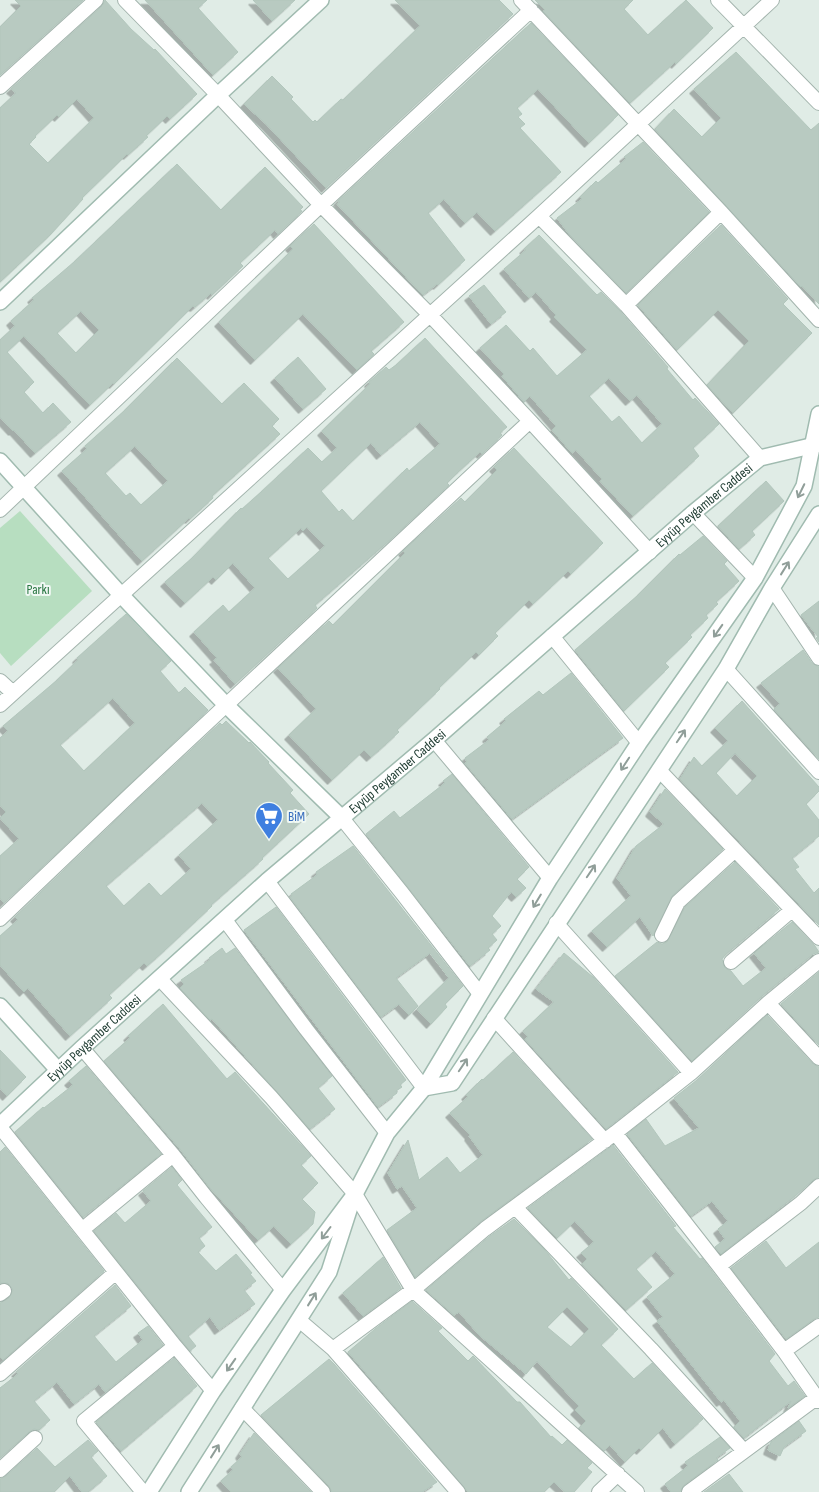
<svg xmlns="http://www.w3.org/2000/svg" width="819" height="1492" font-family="'Sofia Sans Condensed',sans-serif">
  <defs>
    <filter id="shadow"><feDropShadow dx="-4.5" dy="4.5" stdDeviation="0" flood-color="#0004"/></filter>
  </defs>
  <rect width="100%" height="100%" fill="#e0ece6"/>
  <path fill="#b7dec0" d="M20 511 92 591 11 666 0 653V528Z"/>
  <path fill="#b8cac1" stroke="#b2c6bc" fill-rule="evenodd" filter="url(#shadow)" d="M15 0H83L0 75V27L21 6Z
    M105 0 131 29 154 50 155 49 197 94 170 119 167 116 146 136 148 137 128 155 127 154 82 198 83 199 51 234 0 282V108L16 93 11 89 102 6ZM77 99 94 118 48 163 29 144 36 137 35 136 57 115 59 117Z
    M145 0H207L198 8 238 52 213 75Z
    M253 0H295L272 21Z
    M395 0H499L513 14 326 188 266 124 244 104 272 76 293 97 291 99 313 122 315 120 317 122 341 99 343 100 420 26Z
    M535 0H633L624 9 648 35 686 0 713 28 676 64 675 62 630 103 543 11 545 10Z
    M531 23 618 115 589 143 538 89 517 108 522 114 518 117 525 124 520 128 561 172 495 231 477 212 465 223 444 199 428 213 465 260 438 285 437 284 423 295 337 204 340 202 338 201Z
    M736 52 811 130 819 123V304L802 286 801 287 655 129 674 109 702 137 721 118 694 89Z
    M643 142 709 212 626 293 569 234 557 218 582 199 580 197 596 181 598 183 626 159 624 157Z
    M177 164 221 210 265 167 303 207 300 210 302 211 278 234 275 230 240 263 243 266 212 295 211 293 195 307 193 306 114 384 113 383 90 405 24 336 7 352 34 382 24 392 43 413 53 403 71 422 35 453 14 430 13 431 0 417V340L15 326 11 321 34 300 32 298 74 262ZM81 311 99 330 76 353 57 333Z
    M314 224 404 322 371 351 374 354 357 370 303 314 255 360 219 322 293 249 290 246Z
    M721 225 788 299 783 304 812 333 733 413 707 385 749 341 718 310 677 350 638 305Z
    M539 235 597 295 601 292 620 311 668 367 667 369 693 400 695 398 719 424 693 448 699 456 633 516 600 481 602 479 576 450 572 453 552 430 556 426 530 396 524 402 502 376 504 374 480 348 506 325 530 351 533 348 557 376 587 350 554 317 556 315 536 292 529 298 504 269 526 250 524 249ZM609 378 630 401 637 395 662 424 642 443 619 416 612 422 589 396Z
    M484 285 506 312 491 324 469 296Z
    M425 338 507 427 500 433 502 435 482 454 480 452 458 472 447 483 449 485 391 539 315 605 317 608 235 684 214 660 217 658 194 632 223 605 229 612 255 588 233 563 216 580 213 577 185 603 165 582 192 558 241 508 242 509 261 492 308 448 322 462 337 448 322 431 370 384 369 382 386 367 389 370 396 365ZM420 422 440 444 409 471 407 468 353 521 342 509 339 512 321 491 371 443 381 455ZM307 527 325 546 288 579 268 558 301 528 303 531Z
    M298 357 326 389 303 409 275 378Z
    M177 358 222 404 244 383 279 419 272 426 280 434 212 496 213 498 190 519 189 518 142 561 62 471 87 449 85 446 124 411ZM135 446 168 481 141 505 130 493 126 496 105 473Z
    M514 448 603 543 571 574 568 571 533 604 529 600 495 633 498 636 479 655 476 652 439 688 440 689 397 730 399 732 386 744 371 757 364 750 332 780 289 735 316 709 278 668 329 621 333 625 405 553 403 551 461 498 465 502 497 470 494 467Z
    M766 481 784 501 752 531 755 535 739 549 718 526Z
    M703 536 727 561 724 564 739 581 716 602 718 604 706 615 708 618 690 635 692 637 665 663 669 667 624 711 575 650 637 596 679 554 680 555Z
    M819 601V642L816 638 818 637 801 615Z
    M126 614 171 661 160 671 179 693 185 687 208 710 4 903 0 898V856L19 839 0 818 6 812 0 805V738L8 731 3 726 56 681 78 660 77 658ZM113 698 135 723 84 771 60 745Z
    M803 650 812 663 819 667V759L774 709 780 704 761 683Z
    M571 673 623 738 512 819 465 763 467 762 465 758 489 740 487 737 506 721 504 719 539 691 543 695Z
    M742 701 819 787V791L806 804 819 820V836L792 858 799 867 795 869 814 893 819 888V925L680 779 694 757 702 766 728 741 715 728ZM735 753 757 776 737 796 716 773Z
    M226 721 249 743 250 742 269 762 268 763 293 790 290 793 309 814 262 858 263 859 211 905 212 906 165 950 147 966 144 963 109 995 112 998 70 1036 28 988 24 992 0 965V936L18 920 15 917 137 800 220 723 222 725ZM202 803 218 820 179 855 191 869 161 896 149 883 124 906 106 886Z
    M452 774 529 867 517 879 526 888 516 897 511 892 492 916 501 926 492 934 497 940 488 948 490 950 470 966 366 834 394 811 400 818 445 783 443 781Z
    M665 789 723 849 672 896 653 936 640 917 607 947 592 931 631 896 617 878 636 846 664 824 650 812Z
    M353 846 463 986 445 1004 447 1007 431 1024 417 1009 449 978 430 953 396 978 418 1006 409 1015 399 1004 381 1017 290 897 292 896 291 894 317 875 316 872Z
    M735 862 779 909 725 955 722 959 725 968 731 971 743 986 766 968 754 953 792 922 815 946 819 952 813 954 762 996 692 1061 615 976 657 942 662 944 667 942 685 907Z
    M276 907 406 1080 400 1085 402 1087 396 1091 397 1093 378 1107 244 930Z
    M222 948 226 954 235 948 332 1076 318 1088 335 1109 310 1129 212 1019 210 1020 180 988 184 984 181 980 210 960 209 958Z
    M564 953 593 977 678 1072 606 1129 525 1039 528 1037 523 1031 554 1002 536 989Z
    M819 972V1045L781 1004Z
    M163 1004 227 1079 235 1072 311 1156 301 1165 318 1183 302 1199 315 1212 313 1224 291 1244 274 1226 258 1240 210 1188 180 1149 104 1061 130 1038 128 1036Z
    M767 1015 813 1064 819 1067V1177L813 1180 795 1196 721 1254 715 1247 725 1239 718 1229 728 1221 712 1201 691 1216 627 1134 646 1119 665 1146 699 1128 674 1098 697 1080Z
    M0 1050 26 1077 7 1096 0 1088Z
    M513 1052 592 1139 480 1222 415 1277 387 1230 417 1208 402 1186 397 1189 388 1173 408 1140 419 1180 447 1157 460 1173 483 1155 469 1136 470 1135 450 1113 468 1097 466 1095 482 1079 483 1080Z
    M86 1066 161 1154 83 1217 15 1132 43 1107 44 1108 73 1085 69 1081Z
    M613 1145 676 1226 673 1227 700 1259 702 1258 775 1354 769 1361 788 1386 794 1381 805 1396 788 1408 791 1401 744 1438 734 1427 740 1421 724 1400 721 1402 657 1321 663 1317 647 1297 675 1274 656 1251 636 1269 652 1287 626 1310 582 1264 587 1259 581 1253 594 1242 575 1221 557 1238 528 1208Z
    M5 1147 104 1271 3 1360 0 1357V1303L9 1298 13 1290 8 1283H0V1152Z
    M172 1167 182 1180 177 1185 212 1227 199 1238 205 1246 198 1252 216 1271 236 1254 252 1273 250 1274 256 1281 244 1290 255 1304 219 1330 210 1317 188 1336 196 1346 190 1351 94 1231 116 1213 125 1223 151 1201 143 1191Z
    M514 1219 544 1249 569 1280 571 1278 618 1329 601 1345 634 1379 652 1363 703 1419 675 1444 663 1428 641 1450 639 1448 625 1462 610 1445 604 1451 579 1428 586 1421 575 1410 579 1406 537 1361 526 1374 479 1335 459 1312 454 1315 426 1290 490 1236ZM567 1307 589 1329 571 1347 547 1327Z
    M766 1241 786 1268 819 1242V1317L814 1319 786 1339 731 1268Z
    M383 1257 401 1288 363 1316 343 1293Z
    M115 1285 131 1306 94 1336 116 1362 143 1340 138 1333 148 1326 163 1345 105 1392 99 1384 74 1404 57 1382 34 1401 50 1420 39 1430 34 1429 29 1432 0 1458V1388L18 1374 16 1372Z
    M412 1301 442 1328 438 1331 468 1361 473 1356 517 1402H520L551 1437 552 1436 562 1445 567 1440 592 1463 587 1468 592 1472 574 1492H565L554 1482 544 1492H468L348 1352 375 1329Z
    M174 1358 197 1386 121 1451 96 1422Z
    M329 1359 334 1364 437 1482 422 1492H332L329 1486 261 1415Z
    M799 1421 806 1431 784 1447 780 1456 768 1450 771 1442Z
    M254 1433 311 1492H231L221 1481 233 1470 231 1467 242 1457 240 1454Z
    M720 1437 730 1448 716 1458 718 1460 684 1485 680 1492H671L665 1484 688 1466 685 1462Z
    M88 1440 98 1451 91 1457 107 1476 88 1492H82L70 1476 54 1492H0V1479L6 1476 37 1448 55 1467Z
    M729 1474 743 1492H704Z"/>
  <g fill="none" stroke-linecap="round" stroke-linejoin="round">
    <defs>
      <path id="street" d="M125 0 218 95 321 205 430 315 530 421 650 552
        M521 0 721 212 819 320
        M718 0 819 103
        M0 87 96 0
        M539 216 626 305 760 458
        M626 305 721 212
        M0 510 321 205 531 10
        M693 513 755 578
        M772 588 819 658
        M552 636 639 743
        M726 669 819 772
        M0 681 13 693
        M0 705 539 216 772 0
        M434 740 550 878
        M659 770 819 938
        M341 817 402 893 480 994
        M267 881 424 1088
        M0 919 131 794 530 421
        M225 920 306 1029 387 1133
        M556 923 691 1073
        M662 935 678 902 735 850
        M731 962 792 910
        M160 979 271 1097 355 1194 413 1290 637 1492
        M768 1003 819 1058
        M494 1018 605 1141
        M82 1048 173 1155 206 1197 283 1290
        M0 1127 175 1346 213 1391
        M615 1133 719 1266 784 1351 819 1401
        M515 1207 651 1349 744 1451
        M83 1229 173 1155
        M719 1266 801 1203 819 1186
        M0 1294 4 1291
        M299 1320 333 1349 413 1290 485 1229 615 1133 691 1073 768 1003 819 961
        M333 1349 458 1492
        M784 1351 819 1326
        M0 1374 116 1272
        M242 1408 323 1492
        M0 1470 35 1438
        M143 1492 84 1421 175 1346
        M599 1492 618 1474
        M689 1492 819 1396"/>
      <g id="secondary">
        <path d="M0 302 218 95 321 0"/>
        <path d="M0 461 122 596 226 705 341 817"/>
        <path d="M0 1006 58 1070"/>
        <path d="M424 1088 452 1083 726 669 772 588 819 514"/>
        <path id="s1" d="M0 1125 82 1048 267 881 434 740 693 513 760 458 819 444"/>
        <path d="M149 1492 213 1391 283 1290 355 1194 387 1133 424 1088 550 878 639 743 755 578 804 486 819 414"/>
        <path d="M189 1492 329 1272 350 1207"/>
      </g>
    </defs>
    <use href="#street" stroke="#a3b4ad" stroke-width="16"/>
    <use href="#secondary" stroke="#a0bbb0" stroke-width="18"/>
    <use href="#street" stroke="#fff" stroke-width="14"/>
    <use href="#secondary" stroke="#fff" stroke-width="15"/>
  </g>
  <defs><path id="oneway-shaft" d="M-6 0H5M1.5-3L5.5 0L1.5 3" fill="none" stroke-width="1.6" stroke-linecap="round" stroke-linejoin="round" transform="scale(1.25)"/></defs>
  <g stroke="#909e99">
    <use href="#oneway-shaft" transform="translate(801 491) rotate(116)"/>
    <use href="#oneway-shaft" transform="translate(785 568) rotate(-58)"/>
    <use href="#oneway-shaft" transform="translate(718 631) rotate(125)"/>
    <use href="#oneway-shaft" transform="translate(681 736) rotate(-56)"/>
    <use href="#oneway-shaft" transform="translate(625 764) rotate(123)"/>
    <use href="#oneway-shaft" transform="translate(591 871) rotate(-56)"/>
    <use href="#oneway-shaft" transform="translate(537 901) rotate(121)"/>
    <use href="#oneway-shaft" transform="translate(463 1065) rotate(-56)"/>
    <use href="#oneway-shaft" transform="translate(326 1233) rotate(127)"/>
    <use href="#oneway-shaft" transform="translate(312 1299) rotate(-58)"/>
    <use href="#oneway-shaft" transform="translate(231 1365) rotate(125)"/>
    <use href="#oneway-shaft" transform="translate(215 1451) rotate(-58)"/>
  </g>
  <defs>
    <symbol id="supermarket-pin" viewBox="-11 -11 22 30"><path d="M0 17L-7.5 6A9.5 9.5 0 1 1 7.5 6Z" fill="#3f7fe0" stroke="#f0f8f4"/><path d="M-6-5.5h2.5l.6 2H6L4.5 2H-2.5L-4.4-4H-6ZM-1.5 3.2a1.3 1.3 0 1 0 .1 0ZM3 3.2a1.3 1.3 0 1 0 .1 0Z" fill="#fff"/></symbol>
  </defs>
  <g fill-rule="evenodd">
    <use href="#supermarket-pin" x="253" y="800" width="32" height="43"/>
  </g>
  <g text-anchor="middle" stroke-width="4" stroke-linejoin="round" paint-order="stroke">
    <g font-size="14" fill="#203d33" stroke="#f0f8f4">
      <text dy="5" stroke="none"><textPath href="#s1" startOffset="938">Eyyüp Peygamber Caddesi</textPath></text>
      <text dy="5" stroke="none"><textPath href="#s1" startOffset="532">Eyyüp Peygamber Caddesi</textPath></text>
      <text dy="5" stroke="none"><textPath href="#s1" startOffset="128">Eyyüp Peygamber Caddesi</textPath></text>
    </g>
    <g font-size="14" fill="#287641" stroke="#f0f8f4">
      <text x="38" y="594">Parkı</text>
    </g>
    <g font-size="14" fill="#366cbe" stroke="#f0f8f4" text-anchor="start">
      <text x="288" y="821">BiM</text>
    </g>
  </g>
</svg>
